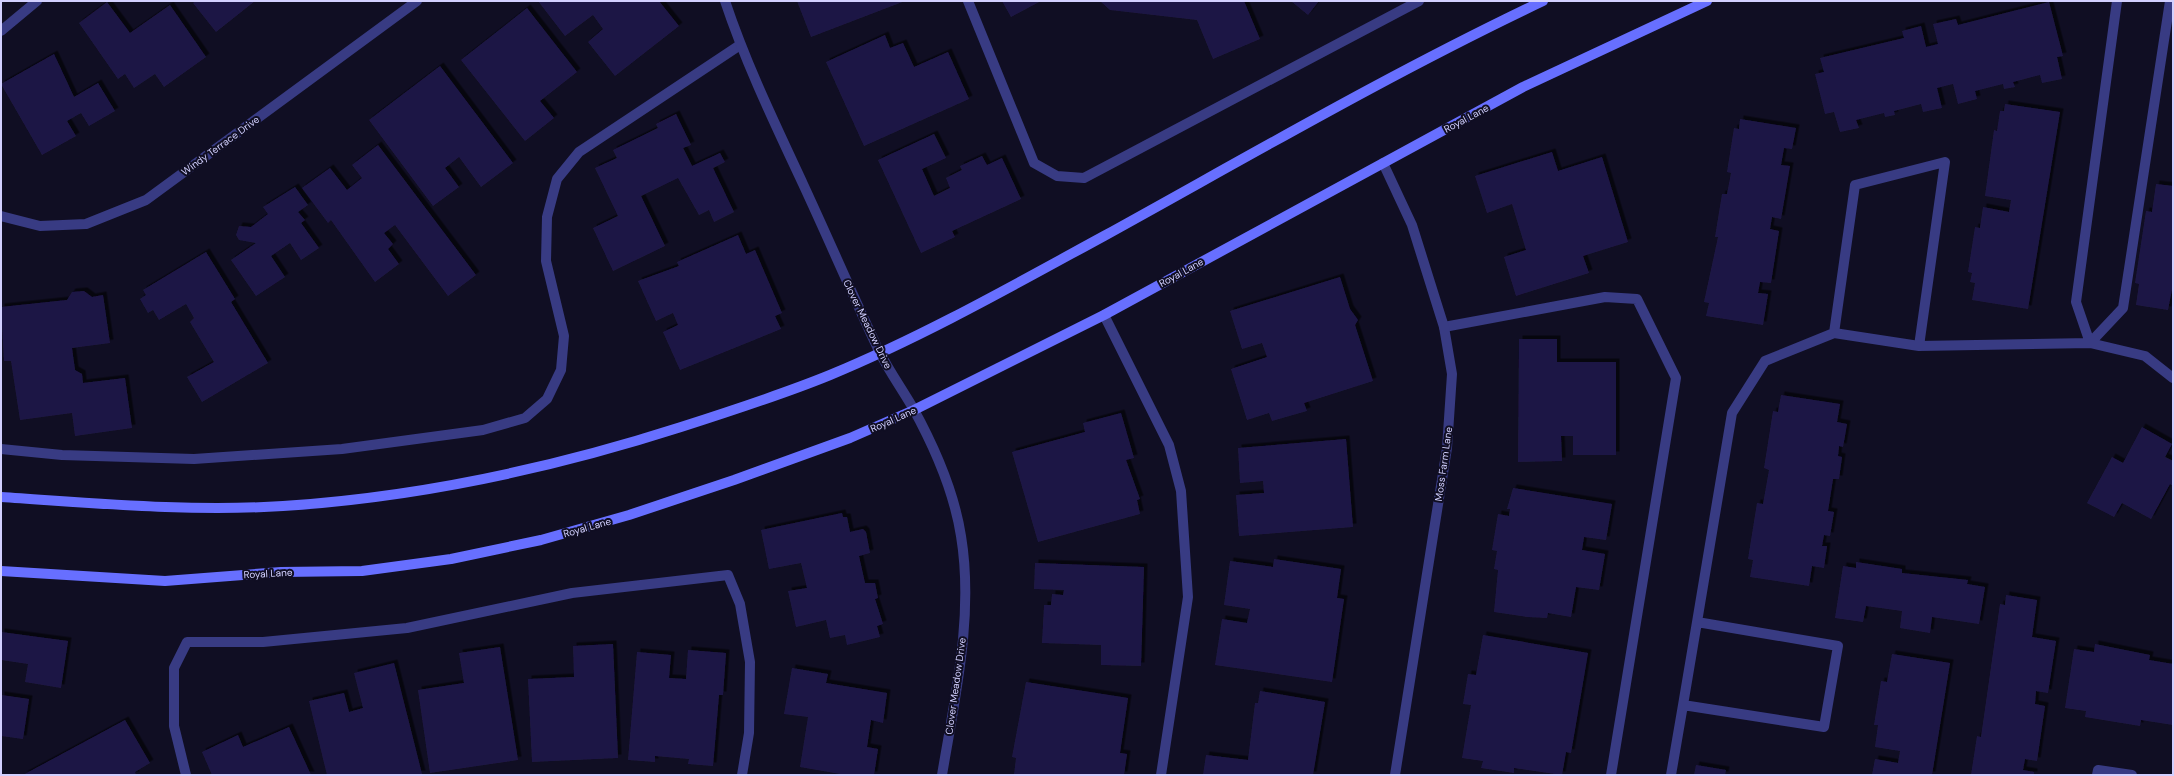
<svg xmlns="http://www.w3.org/2000/svg" width="2174" height="776" font-family="'DM Sans',sans-serif">
  <defs>
    <filter id="shadow"><feDropShadow dx="3.5" dy="-3.5" stdDeviation="0" flood-color="#0009"/></filter>
  </defs>
  <rect width="100%" height="100%" fill="#100e23"/>
  <path fill="#1f1945" filter="url(#shadow)" d="M196 1H255L216 32 193 3Z
    M538 1H659L679 26 615 76 588 42 603 29 593 15 565 36Z
    M797 1H905L811 37Z
    M1002 1H1041L1011 17Z
    M1100 1H1244L1260 39 1213 59 1197 20 1110 10Z
    M1291 1H1319L1308 15Z
    M107 2 130 33 170 5 206 57 164 87 155 74 134 88 125 74 118 79 79 23Z
    M2049 2 2063 56 2057 57 2062 79 2042 83 2040 75 2013 82 2015 87 2004 89 2003 84 1975 91 1977 99 1958 104 1953 84 1937 88 1942 108 1923 112 1921 104 1894 111 1895 115 1885 117 1884 113 1856 120 1859 128 1840 132 1834 112 1825 114 1815 74 1824 72 1820 58 1904 38 1902 31 1921 26 1926 47 1938 44 1933 24 1956 19 1958 25Z
    M527 8 577 72 540 101 554 118 525 141 461 60Z
    M885 35 890 48 903 43 914 67 948 52 969 99 864 146 826 62Z
    M54 54 74 97 98 83 115 111 89 126 81 113 67 121 76 136 42 155 1 84Z
    M440 66 513 163 481 187 459 157 445 168 459 187 433 206 369 120Z
    M2005 104 2060 112 2028 309 1972 300 1975 283 1970 282 1972 273 1968 272 1975 227 1980 228 1983 207 2009 212 2011 200 1985 196 1994 130 1997 131 2000 111H2004Z
    M676 114 691 145 683 148 692 166 720 153 725 162 713 168 734 212 714 222 709 210 699 215 678 178 641 196 665 246 613 271 593 228 618 216 595 168 617 158 613 150 658 128 656 124Z
    M1740 119 1796 128 1792 149 1784 148 1781 165 1790 166 1781 219 1772 217 1770 229 1779 231 1771 283 1760 282 1758 293 1768 294 1763 325 1706 316 1709 303 1704 302 1718 237H1715L1722 194H1727L1731 173 1727 172 1734 128 1739 129Z
    M934 134 946 158 922 169 934 196 950 188 946 178 962 170 960 166 982 156 987 165 1002 158 1021 199 952 231 955 237 921 253 878 160Z
    M378 145 476 275 448 296 395 225 384 233 393 244 388 249 399 264 375 282 331 220 328 223 302 188 330 168 347 190 362 178 352 165Z
    M1552 152 1558 171 1602 157 1628 242 1583 256 1589 273 1516 296 1504 257 1526 250 1512 204 1487 213 1475 176Z
    M2156 184 2173 186V284L2168 310 2136 305 2139 284 2135 283 2146 211 2152 212Z
    M295 187 308 205 298 212 305 220 301 223 319 248 301 260 290 243 271 256 285 277 256 296 231 260 256 243 239 240 236 235 239 226 251 227 268 214 263 207Z
    M738 235 746 254 755 250 782 313 775 316 781 329 680 370 663 332 678 325 673 313 656 321 638 281 679 266 677 262Z
    M206 252 235 299 231 302 268 363 202 402 187 377 214 362 190 322 194 318 186 304 159 320 153 310 148 313 140 299 146 295 143 290Z
    M1340 277 1350 309 1358 320 1355 325 1373 381 1304 403 1307 411 1272 421 1269 413 1247 420 1231 369 1267 357 1262 343 1242 349 1230 311Z
    M84 291 92 297 103 295 110 343 72 348 75 370 82 374 83 383 125 378 132 428 75 436 72 413 20 420 11 361H4L1 307 67 300 72 292Z
    M1519 339H1557V362H1616V455H1573V436H1561L1562 461 1518 462Z
    M1781 395 1840 404 1837 422 1847 424 1843 447 1839 446 1838 456 1842 457 1839 479H1833L1828 511 1834 512 1830 536 1824 535 1822 546H1827L1824 568 1812 566 1809 586 1750 577 1753 560 1748 559 1757 503 1763 504 1769 470 1764 468 1773 411 1778 412Z
    M1121 413 1134 458 1126 460 1140 499 1137 500 1140 514 1038 542 1012 452 1085 432 1083 423Z
    M2142 427 2172 444 2165 457 2173 461V486L2170 484 2151 519 2122 503 2114 517 2087 503 2112 457 2123 463Z
    M1346 439 1353 527 1239 536 1236 495 1264 493 1263 481 1240 483 1238 448Z
    M1513 488 1612 504 1606 540 1584 537 1582 550 1605 554 1599 590 1576 587 1571 617 1548 613 1547 618 1527 617 1494 612 1498 570 1494 569 1497 551 1492 550 1498 514 1509 516 1510 509H1507Z
    M842 513 843 517H847L850 532 863 529 866 532 870 553 859 556 865 583H875L878 598 875 599 883 624 877 626 880 637 847 645 845 635 830 638 826 620 796 627 788 591 807 588 801 563 769 569 761 530Z
    M1274 559 1341 569 1337 598 1344 599 1332 682 1215 665 1222 619 1247 623 1250 609 1224 605 1230 561 1273 567Z
    M1856 562 1902 569V573L1968 580 1967 584 1985 587 1979 624 1932 617 1930 633 1900 628 1902 611 1866 606 1863 622 1835 618 1843 566 1856 568Z
    M1035 563 1144 567 1141 666 1101 665V645L1042 643 1044 605H1051L1052 594 1063 595 1064 590 1034 589Z
    M2006 595 2037 600 2032 637 2056 641 2048 693 2036 691 2035 704 2045 706 2037 761 2025 759 2023 770 2034 772V775H1971L1977 736 1981 737 2000 604 2005 605Z
    M1 632 68 641 61 688 25 682 28 664 1 660Z
    M1483 635 1588 653 1571 753 1566 752 1562 775 1514 768V773L1481 768 1483 761 1462 758 1471 705 1463 704 1468 674 1476 675Z
    M613 644 618 758 532 762 528 679 574 677 573 646Z
    M2095 644 2150 655 2149 660 2173 664V725L2141 720 2140 726 2085 717 2086 711 2065 708 2074 649 2094 652Z
    M500 647 518 760 430 773 418 690 464 683 459 653Z
    M688 650 726 653 723 695H719L713 766 688 764 689 759 655 756V762L628 760 637 652 671 655 669 678 686 679Z
    M1892 654 1950 663 1932 775H1872L1875 759 1898 763 1900 751 1875 747 1878 725H1874L1881 681 1887 682Z
    M394 663 422 774 327 775 309 701 344 693 349 712 363 708 354 673Z
    M792 668 828 674 826 683 887 693 883 723 871 720 867 747 878 749 874 775H846L800 767 808 717 784 714Z
    M1026 682 1128 698 1120 753 1127 754 1124 775H1014L1016 758 1012 757Z
    M1260 691 1325 702 1313 775H1203L1206 755 1248 760 1255 703H1258Z
    M1 695 29 699 23 739 1 736Z
    M125 720 150 763 135 772 136 775H23Z
    M289 727 311 775H212L202 752 238 735 243 747Z
    M1696 765 1726 770 1725 775H1694Z"/>
  <g fill="none" stroke-linecap="round" stroke-linejoin="round">
    <path stroke="#383b83" stroke-width="10" d="M968 1 1034 163 1057 176 1084 178 1419 1
      M2117 1 2076 302 2090 343 2123 308 2170 1
      M1 31 37 1
      M1104 315 1169 445 1181 491 1188 597 1161 775
      M1444 327 1605 297 1637 299 1676 378 1611 775
      M1919 346 1834 333 1855 185 1945 162 1919 346 2090 343 2145 356 2173 378
      M1 449 62 455 194 459 342 449 483 430 525 418 547 399 561 370 564 336 546 261 547 217 557 179 579 152 740 45
      M1697 622 1683 705 1824 727 1838 646 1697 622 1732 413 1765 361 1834 333
      M186 775 174 726V668L187 642H263L407 628 572 593 728 575 740 604 750 662 749 733 742 775
      M1671 775 1683 705
      M2097 775 2098 770 2132 775"/>
    <path stroke="#383b83" stroke-width="10" d="M725 1C746 64 775 124 803 184 829 240 853 296 879 351 889 371 902 389 913 408 935 448 954 491 961 536 974 615 955 697 942 775
      M1383 163 1412 225 1444 327 1452 374 1447 448 1395 775
      M1 216 40 226 86 224 146 200 417 1"/>
    <path stroke="#676fff" stroke-width="10" d="M1 497C95 503 189 512 283 506 421 497 550 469 681 427 731 411 781 395 830 375 924 336 1014 285 1104 236 1249 156 1393 72 1543 1
      M1 571 165 581 281 572 362 571 451 559 541 540 629 515 734 480 850 438 914 410 1104 315 1523 87 1707 1"/>
  </g>
  <g text-anchor="middle" stroke-width="4" stroke-linejoin="round" paint-order="stroke">
    <g font-size="10" fill="#d2d0ff" stroke="#100e23">
      <text transform="translate(1466 118) rotate(-28)" y="4">Royal Lane</text>
      <text transform="translate(220 145) rotate(-36)" y="4">Windy Terrace Drive</text>
      <text transform="translate(1181 272) rotate(-29)" y="4">Royal Lane</text>
      <text transform="translate(868 324) rotate(64)" y="4">Clover Meadow Drive</text>
      <text transform="translate(893 419) rotate(-24)" y="4">Royal Lane</text>
      <text transform="translate(1443 464) rotate(-82)" y="4">Moss Farm Lane</text>
      <text transform="translate(587 527) rotate(-16)" y="4">Royal Lane</text>
      <text transform="translate(268 573) rotate(-3)" y="4">Royal Lane</text>
      <text transform="translate(955 686) rotate(-82)" y="4">Clover Meadow Drive</text>
    </g>
  </g>
  <rect width="2174" height="776" fill="none" stroke="#d2d0ff" stroke-width="4"/>
</svg>
